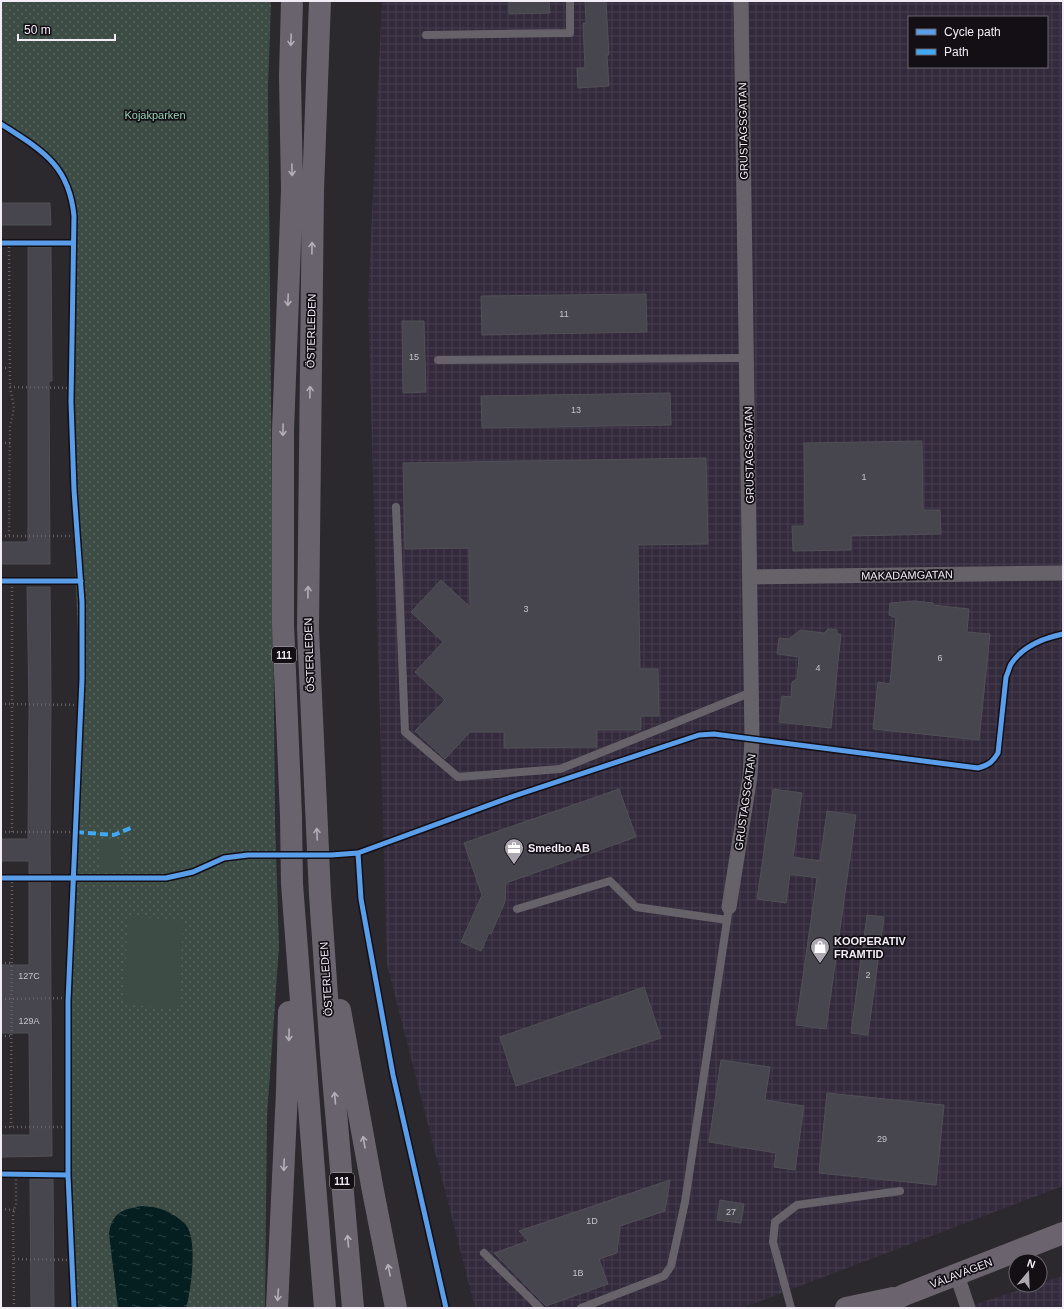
<svg xmlns="http://www.w3.org/2000/svg" width="1064" height="1309" font-family="Arial,sans-serif">
  <defs>
    <pattern id="industrial-grid" width="8" height="8" patternUnits="userSpaceOnUse"><rect width="8" height="8" fill="#332a3b"/><path d="M0 4h8M4 0v8" fill="none" stroke="#473f4e"/></pattern>
    <pattern id="green-dots" width="8" height="8" patternUnits="userSpaceOnUse"><rect width="8" height="8" fill="#3d4c45"/><path d="M2 2h.1M6 6h.1" fill="none" stroke="#5a6660" stroke-width="1.8" stroke-linecap="round"/></pattern>
    <pattern id="water-ripples" width="26" height="14" patternUnits="userSpaceOnUse"><rect width="26" height="14" fill="#051f21"/><path d="M2 4q2-2 4 0t4 0M15 11q2-2 4 0t4 0" fill="none" stroke="#2a4042"/></pattern>
  </defs>
  <rect width="100%" height="100%" fill="#2b282e"/>
  <path fill="url(#industrial-grid)" fill-rule="evenodd" d="M382 1H1063V1186L742 1308H475L387 964 368 301ZM909 17H1047V67H909Z
    M1063 1276V1308H964L1035 1285H1040V1283Z"/>
  <path fill="url(#green-dots)" d="M1 1H271L268 90 275 819 279 947 267 1116 265 1308H71L64 1171V1011L68 911 80 680 68 401 70 209C61 164 36 151 1 126Z"/>
  <path fill="#3d4c45" d="M101 841H120L121 872H101Z
    M128 917 183 920 179 1008 124 1005Z"/>
  <path fill="url(#water-ripples)" d="M142 1206C146 1207 152 1206 157 1208 167 1210 180 1218 186 1225 198 1240 191 1291 186 1308H118L109 1234C112 1213 122 1209 142 1206Z"/>
  <path fill="#47464e" stroke="#515056" d="M509 1H549L550 13 509 14Z
    M585 1H606L609 55H607L609 86 578 88 577 68H585L583 23H586Z
    M1 203H50L51 225H1Z
    M28 247H51L52 381H49L50 564H1V542H28Z
    M646 294 647 332 482 335 481 296Z
    M402 321H424L426 392 403 393Z
    M670 393 671 425 482 428 481 396Z
    M922 441 923 510H940L941 534 851 536V550L793 551 792 526H805L804 443Z
    M706 458 708 544 638 545 640 669H658L659 716H641V730H597V747L504 748V732H470L445 759 415 731 445 700 415 672 443 642 411 612 441 580 470 607 469 548 405 549 403 463Z
    M27 587H50L51 700 50 839 52 1156 1 1157V1135H30L29 1033H1V965H29V861H1V839H28L29 707Z
    M914 601 933 603V605L969 609 967 632 990 634 979 740 873 729 878 682 890 684 896 618 889 615 890 603Z
    M828 629 837 630V634H841L831 728 779 722 782 696 791 697 792 682 797 679 799 657 777 654 779 638 789 639 800 630 824 633Z
    M619 789 636 837 506 883 505 902 491 934 489 933 481 951 461 942 482 895 464 843Z
    M773 789 802 793 793 857 820 861 827 811 856 815 826 1029 796 1025 817 878 790 874 786 903 757 899Z
    M867 915 884 917 868 1035 851 1033Z
    M644 987 661 1038 516 1086 500 1037Z
    M721 1060 770 1067 765 1100 804 1106 795 1170 774 1167 776 1153 709 1142Z
    M827 1093 944 1105 936 1185 819 1173Z
    M30 1179H53L54 1308H31Z
    M670 1180 665 1211 620 1226 617 1253 599 1259 608 1284 546 1306 494 1253 528 1241 519 1231Z
    M720 1200 744 1204 741 1223 717 1220Z"/>
  <g fill="none" stroke-linecap="round" stroke-linejoin="round">
    <path stroke="#635f65" stroke-width="2.5" stroke-dasharray="1 3" stroke-linecap="butt" d="M9 243 10 387 14 408 10 427 9 536
      M1 368H9
      M10 387 71 388
      M1 443H10
      M1 536H77
      M1 704 81 705
      M1 832H76
      M12 832V581
      M1 963H12
      M1 999 68 998
      M1 1036H11
      M1 1127H67
      M11 1127 12 878
      M1 1209 15 1210
      M14 1259 71 1260
      M14 1308 13 1214 16 1205V1174"/>
    <path stroke="#67626a" stroke-width="8" d="M426 35 570 33V1
      M438 360 747 358
      M396 507 405 732 458 777 560 769 752 692
      M517 909 610 881 636 907 727 920
      M484 1253 540 1308
      M581 1308 664 1276 671 1266 685 1202 729 907
      M791 1308 773 1242 775 1222 797 1205 900 1191"/>
    <path stroke="#67626a" stroke-width="15" d="M751 577 1063 573
      M729 907 750 776 752 739 741 1
      M957 1275 968 1308"/>
    <path stroke="#6b646f" stroke-width="22" d="M846 1308 893 1298
      M879 1308 904 1295 1063 1233"/>
    <path stroke="#69636e" stroke-width="22" d="M292 1 290 76 292 190 283 431V624L291 816 292 884 315 1184 325 1308
      M320 1 313 190 308 629 320 895 331 1054 353 1308
      M340 1010 373 1191 396 1308
      M277 1308 287 1091 289 1012"/>
    <path stroke="#3fa9f5" stroke-width="4" stroke-dasharray="8 4" stroke-linecap="butt" d="M76 832 114 835 133 827"/>
    <defs>
      <path id="cycleway" d="M1 124C41 150 69 164 74 216L71 402 74 490 82 602V679L68 1001V1175L74 1308
        M1 243H73
        M1 581H81
        M358 853 361 899 393 1075 446 1308
        M1 878H166L193 872 224 858 248 855H331L358 853 514 796 699 735 714 734 978 768C988 765 992 763 998 753L1006 677C1008 673 1009 668 1011 664 1022 647 1044 638 1063 634
        M1 1174 68 1175"/>
    </defs>
    <use href="#cycleway" stroke="#130f15" stroke-width="8"/>
    <use href="#cycleway" stroke="#5a9eea" stroke-width="5"/>
  </g>
  <defs><path id="oneway-shaft" d="M-6 0H5M1.5-3L5.5 0L1.5 3" fill="none" stroke-width="1.6" stroke-linecap="round" stroke-linejoin="round"/></defs>
  <g stroke="#b4aeb9">
    <use href="#oneway-shaft" transform="translate(291 40) rotate(92)"/>
    <use href="#oneway-shaft" transform="translate(292 170) rotate(89)"/>
    <use href="#oneway-shaft" transform="translate(312 248) rotate(-89)"/>
    <use href="#oneway-shaft" transform="translate(288 300) rotate(92)"/>
    <use href="#oneway-shaft" transform="translate(310 392) rotate(-89)"/>
    <use href="#oneway-shaft" transform="translate(283 430) rotate(91)"/>
    <use href="#oneway-shaft" transform="translate(308 592) rotate(-89)"/>
    <use href="#oneway-shaft" transform="translate(317 834) rotate(-93)"/>
    <use href="#oneway-shaft" transform="translate(289 1035) rotate(91)"/>
    <use href="#oneway-shaft" transform="translate(335 1098) rotate(-95)"/>
    <use href="#oneway-shaft" transform="translate(364 1142) rotate(-100)"/>
    <use href="#oneway-shaft" transform="translate(284 1165) rotate(92)"/>
    <use href="#oneway-shaft" transform="translate(348 1241) rotate(-95)"/>
    <use href="#oneway-shaft" transform="translate(389 1270) rotate(-101)"/>
    <use href="#oneway-shaft" transform="translate(278 1295) rotate(94)"/>
  </g>
  <defs>
    <symbol id="office-pin" viewBox="-11 -11 22 30"><path d="M0 17L-7.5 6A9.5 9.5 0 1 1 7.5 6Z" fill="#aca7b0" stroke="#130f15"/><path d="M-6-3h4V-5.5h4V-3h4V5H-6ZM-1-4.5V-3h2v-1.5ZM-6 0V1H6V0Z" fill="#fff"/></symbol>
    <symbol id="shop-pin" viewBox="-11 -11 22 30"><path d="M0 17L-7.5 6A9.5 9.5 0 1 1 7.5 6Z" fill="#aca7b0" stroke="#130f15"/><path d="M-5-2.5h2.3a2.7 3.5 0 0 1 5.4 0H5L5.5 6h-11ZM-1.5-2.5h3a1.5 2.3 0 0 0-3 0Z" fill="#fff"/></symbol>
  </defs>
  <g fill-rule="evenodd">
    <use href="#office-pin" x="503" y="837" width="22" height="30"/>
    <use href="#shop-pin" x="809" y="936" width="22" height="30"/>
  </g>
  <g text-anchor="middle" stroke-width="3.5" stroke-linejoin="round" paint-order="stroke">
    <g font-size="9" fill="#c6c2cc">
      <text x="564" y="317">11</text>
      <text x="414" y="360">15</text>
      <text x="576" y="413">13</text>
      <text x="864" y="480">1</text>
      <text x="526" y="612">3</text>
      <text x="940" y="661">6</text>
      <text x="818" y="671">4</text>
      <text x="868" y="978">2</text>
      <text x="29" y="979">127C</text>
      <text x="29" y="1024">129A</text>
      <text x="882" y="1142">29</text>
      <text x="731" y="1215">27</text>
      <text x="592" y="1224">1D</text>
      <text x="578" y="1276">1B</text>
    </g>
    <g fill="#130f15" stroke="#aeaab2" stroke-width="1">
      <rect x="272" y="647" width="24" height="16" rx="3"/>
      <rect x="330" y="1173" width="24" height="16" rx="3"/>
    </g>
    <g font-size="10" font-weight="bold" fill="#f1ecf6">
      <text x="284" y="659">111</text>
      <text x="342" y="1185">111</text>
    </g>
    <g font-size="11" fill="#95d1b2" stroke="#130f15">
      <text x="155" y="119">Kojakparken</text>
    </g>
    <g font-size="11" fill="#f1ecf6" stroke="#130f15">
      <text transform="translate(743 131) rotate(-91)" y="4">GRUSTAGSGATAN</text>
      <text transform="translate(311 331) rotate(-89)" y="4">ÖSTERLEDEN</text>
      <text transform="translate(749 455) rotate(-91)" y="4">GRUSTAGSGATAN</text>
      <text transform="translate(907 575) rotate(-1)" y="4">MAKADAMGATAN</text>
      <text transform="translate(309 655) rotate(-92)" y="4">ÖSTERLEDEN</text>
      <text transform="translate(745 802) rotate(-82)" y="4">GRUSTAGSGATAN</text>
      <text transform="translate(326 979) rotate(-94)" y="4">ÖSTERLEDEN</text>
      <text transform="translate(961 1273) rotate(-21)" y="4">VÄLAVÄGEN</text>
    </g>
    <g font-size="11" font-weight="bold" fill="#f1ecf6" stroke="#130f15" text-anchor="start">
      <text x="528" y="852">Smedbo AB</text>
      <text x="834" y="945">KOOPERATIV<tspan x="834" dy="13">FRAMTID</tspan></text>
    </g>
  </g>
  <rect width="1064" height="1309" fill="none" stroke="#f1ecf6" stroke-width="4"/>
  <rect x="908" y="16" width="140" height="52" fill="#130f15" stroke="#6c676f"/>
  <rect x="916" y="29" width="20" height="6" fill="#5a9eea" stroke="#6c676f"/>
  <text x="944" y="36" font-size="12" fill="#f1ecf6">Cycle path</text>
  <rect x="916" y="49" width="20" height="6" fill="#3fa9f5" stroke="#6c676f"/>
  <text x="944" y="56" font-size="12" fill="#f1ecf6">Path</text>
  <g transform="translate(1028 1273) rotate(19)"><circle r="19" fill="#130f15" stroke="#6c676f"/>
  <path d="M0-3L7 15L0 10L-7 15Z" fill="#aca7b0"/>
  <text y="-6" font-size="11" font-weight="bold" text-anchor="middle" fill="#f1ecf6">N</text>
  </g>
  <path d="M18 34v6h97v-6" fill="none" stroke="#f1ecf6" stroke-width="2"/>
  <text x="24" y="34" font-size="12" fill="#f1ecf6" stroke="#130f15" stroke-width="3" paint-order="stroke">50 m</text>
</svg>
